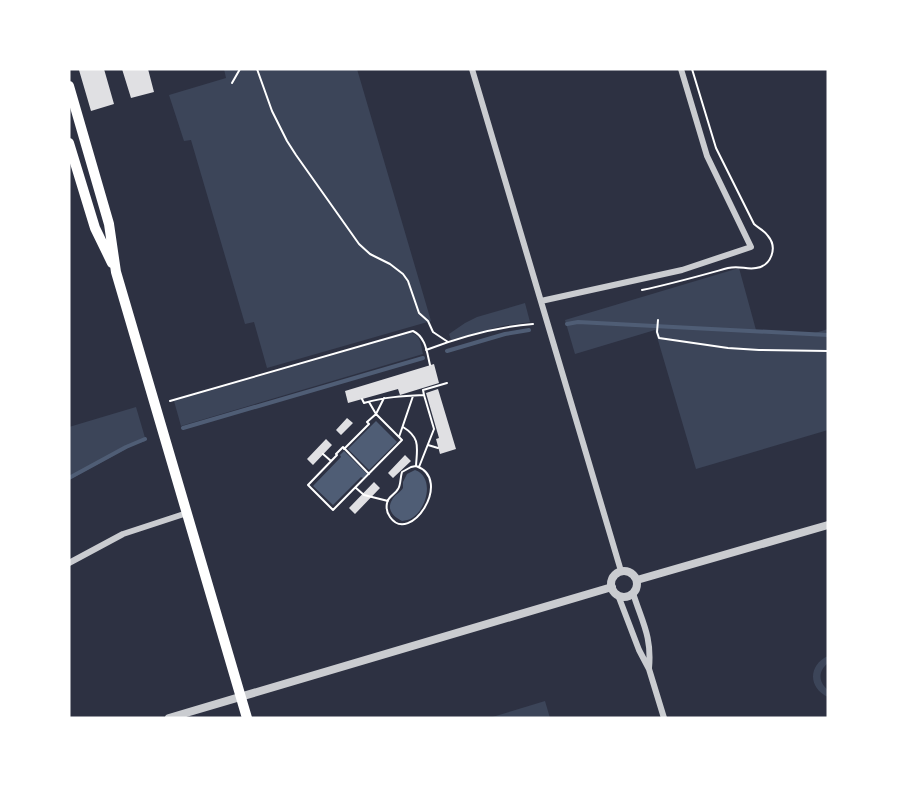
<svg xmlns="http://www.w3.org/2000/svg" width="897" height="787" font-family="Rubik,sans-serif">
  <rect width="100%" height="100%" fill="#2d3142"/>
  <path fill="#3c4559" d="M224 69H357L431 321 267 368 254 322 245 324 191 140 184 141 169 95 226 78Z
    M739 268 756 330 815 333 828 329V430L696 469 655 330 575 354 565 320Z
    M525 303 530 322 502 326 451 340 449 334 465 323 477 317Z
    M410 333C421 334 421 345 423 354L181 426 174 401Z
    M136 407 146 441 135 444 69 480V427Z
    M828 656V663C818 671 818 682 828 690V697C808 688 808 665 828 656Z
    M545 701 550 718H489Z"/>
  <path fill="#4f5d75" d="M376 421 397 442 369 470 348 449Z
    M344 451 367 474 363 478 361 477 333 505 313 486 341 457 340 455Z
    M415 470C435 477 427 509 412 518 409 520 406 520 402 521 394 517 386 510 392 500 394 495 400 493 403 488V482L407 474Z"/>
  <g fill="none" stroke-linecap="round" stroke-linejoin="round">
    <path stroke="#4f5d75" stroke-width="4" d="M567 324 578 322 828 335
      M447 351 505 334 529 330
      M183 428 423 358
      M69 478 126 447 145 439"/>
  </g>
  <path fill="#e0e0e3" d="M104 69 114 104 91 111 79 70Z
    M122 69H148L154 92 131 98Z
    M434 364 439 383 400 395 398 389 348 403 345 391Z
    M438 389 456 449 440 454 436 439 439 438 426 393Z
    M347 418 353 423 341 435 336 430Z
    M326 439 332 445 313 465 307 459Z
    M405 455 411 461 393 478 388 473Z
    M374 482 380 488 355 514 349 508Z"/>
  <g fill="none" stroke-linecap="round" stroke-linejoin="round">
    <path stroke="#fff" stroke-width="2" d="M257 69 272 111 287 141 296 155 359 244 370 254 390 264 403 274 408 281 419 313 428 321 433 332 448 342
      M232 83 240 69
      M642 290C671 284 699 276 728 268 740 265 746 270 756 268 771 266 778 248 768 236 764 230 758 228 754 224L716 148 692 69
      M658 320 657 332 659 338 728 348 759 350 828 351
      M426 350C460 337 496 327 533 324
      M424 395 423 390 447 383
      M384 398 376 414 399 437 413 396
      M362 399 364 403C384 397 403 396 424 395L434 429 419 467
      M170 401 413 331C426 337 427 353 430 365
      M403 427C421 438 417 448 416 466
      M428 445 438 448
      M344 449 369 424 367 422 376 414 369 402
      M323 454 331 461
      M416 466C454 479 410 546 390 517 387 513 386 508 387 503 388 496 395 495 398 489 401 485 400 478 402 472L411 467Z
      M369 474 343 447 336 454 337 455 308 485 333 510 402 440 399 437
      M356 488 364 495 388 501"/>
    <path stroke="#caccd0" stroke-width="6" d="M472 69 621 571
      M541 301 682 270 751 247 707 156 681 69
      M69 563 123 534 187 513
      M633 593C642 622 652 636 649 668
      M618 595 639 650 649 669 664 718"/>
    <path stroke="#caccd0" stroke-width="8" d="M611 584a13 13 0 1 1 26 0a13 13 0 1 1-26 0Z
      M637 580 828 525
      M169 718 612 587"/>
    <path stroke="#fff" stroke-width="10" d="M69 86 109 224 116 272 247 718
      M69 143 95 228 112 263"/>
  </g>
  <rect width="897" height="787" fill="none" stroke="#ffffff" stroke-width="141"/>
</svg>
